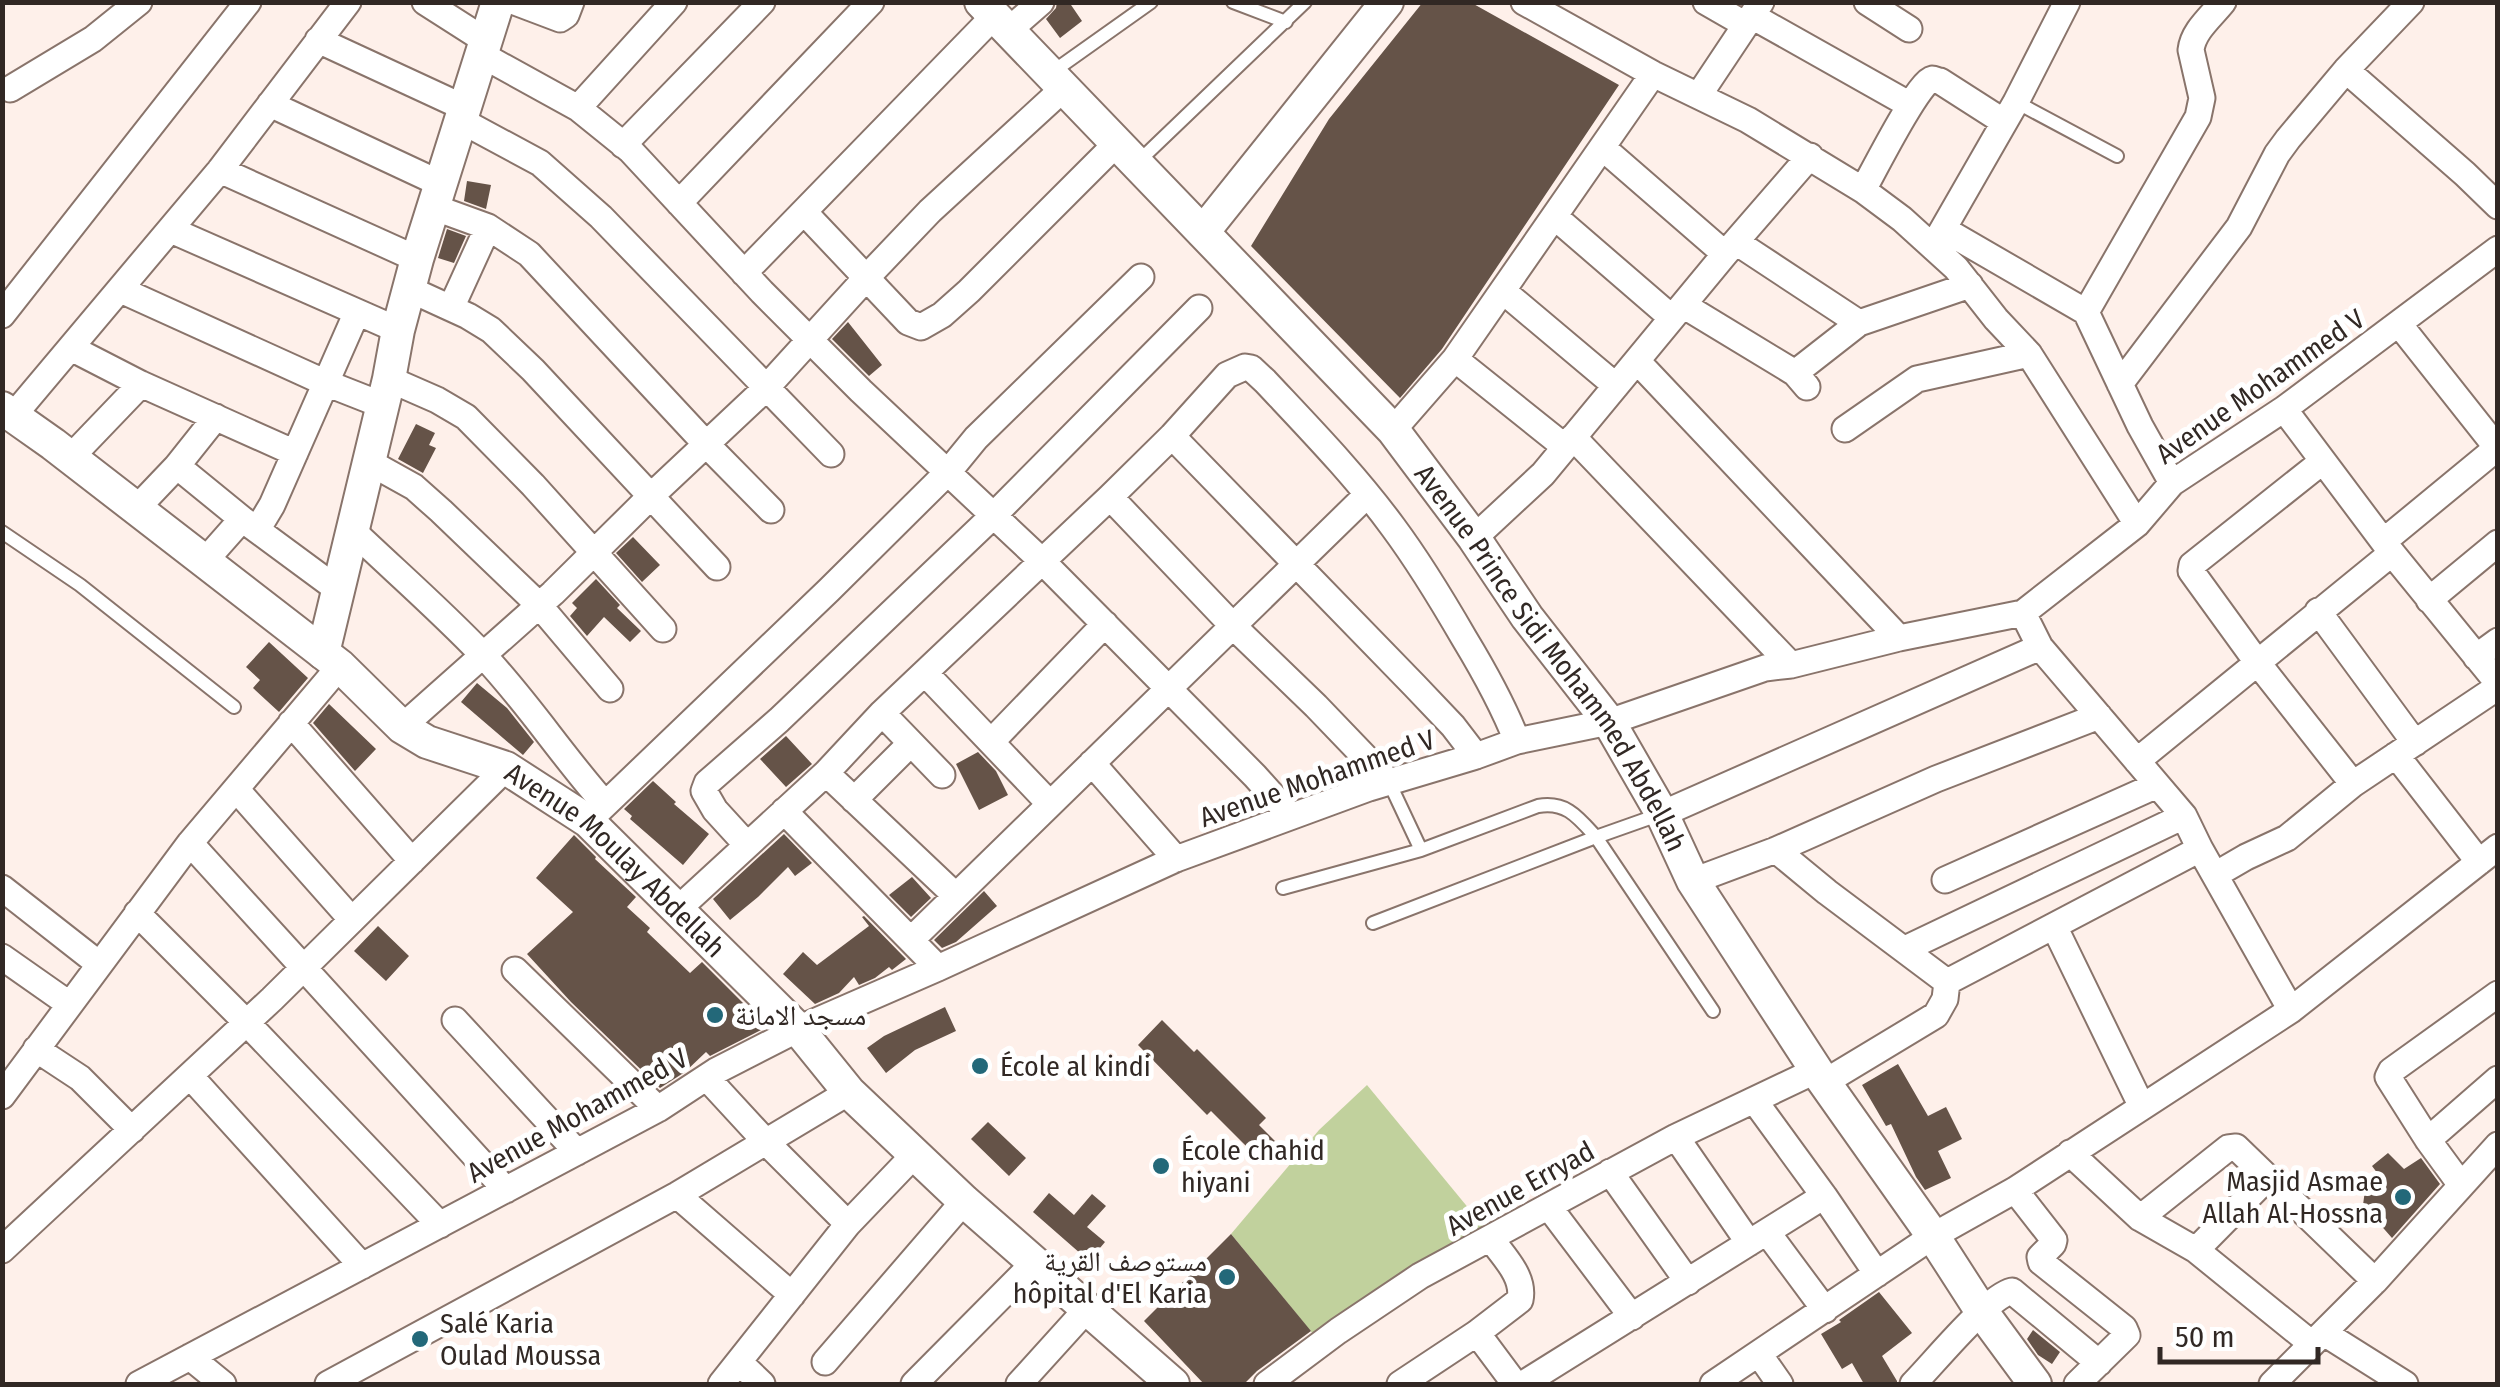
<svg xmlns="http://www.w3.org/2000/svg" width="2500" height="1387" font-family="'Fira Sans Condensed','Noto Naskh Arabic',sans-serif">
  <rect width="100%" height="100%" fill="#fef0ea"/>
  <path fill="#c1d19d" d="M1367 1085 1484 1227 1313 1334 1231 1234 1319 1130Z"/>
  <path fill="#655348" d="M1057 2H1069L1082 21 1060 38 1046 19 1056 8Z
    M1423 2H1470L1619 85 1442 349 1400 398 1251 246 1329 119Z
    M467 181 491 185 486 209 464 201Z
    M447 229 466 236 454 263 438 258Z
    M848 322 882 365 869 376 832 339Z
    M416 424 435 433 429 445 436 448 423 473 398 459Z
    M633 537 660 565 642 582 616 553Z
    M596 579 620 605 617 608 641 631 630 642 604 617 587 636 570 616 577 608 572 603Z
    M269 642 308 678 279 712 253 688 260 680 246 667Z
    M477 683 507 708 534 742 523 755 461 702Z
    M329 704 376 749 355 771 313 723Z
    M786 736 812 764 786 787 760 759Z
    M978 752 996 771 1008 795 979 810 956 764Z
    M653 781 676 802 674 804 709 834 683 865 630 819 632 816 624 809Z
    M784 834 812 863 795 876 788 867 758 897 730 920 713 899Z
    M574 835 596 857 595 859 636 897 627 907 650 928 647 932 690 973 702 962 767 1027 710 1056 706 1052 685 1072 660 1088 571 1002 527 954 573 912 536 878Z
    M912 877 931 898 911 917 889 895Z
    M984 891 997 906 956 942 942 948 934 940Z
    M864 916 906 959 892 970 889 967 875 978 859 985 854 977 839 993 815 1004 783 974 803 952 817 965 869 926 862 917Z
    M378 926 409 956 386 981 354 951Z
    M945 1007 956 1031 915 1050 886 1073 867 1048 884 1036Z
    M1162 1020 1194 1052 1197 1049 1266 1118 1259 1125 1277 1143 1260 1160 1211 1111 1207 1115 1138 1045Z
    M1898 1064 1928 1116 1946 1107 1962 1139 1938 1151 1951 1178 1925 1190 1916 1177 1891 1124 1886 1126 1862 1085Z
    M988 1122 1026 1158 1009 1176 971 1139Z
    M2388 1153 2404 1169 2421 1158 2440 1184 2392 1238 2363 1205 2365 1190 2381 1178 2372 1166Z
    M1049 1193 1074 1215 1092 1194 1106 1206 1087 1227 1105 1242 1089 1261 1033 1212Z
    M1231 1234 1311 1331 1257 1371 1244 1384H1204L1144 1321Z
    M1879 1292 1912 1333 1882 1356 1897 1381V1384H1864L1852 1363 1842 1369 1821 1334 1841 1322 1839 1320Z
    M2033 1330 2060 1352 2052 1364 2038 1355 2027 1339Z"/>
  <g fill="none" stroke-linecap="round" stroke-linejoin="round">
    <defs>
      <path id="lane" d="M1233 2 1286 22
        M1051 73 1151 2
        M2016 102 2117 156
        M1138 162 1305 2
        M2 532 80 585 234 707
        M1389 782 1421 850 1538 806C1566 801 1578 817 1596 837L1713 1011
        M1283 888 1421 850
        M1373 923 1596 837 1661 814"/>
      <path id="street" d="M425 2 486 41
        M515 2 560 19 566 15 571 2
        M1524 2 1653 74 1748 120 1863 190 1902 219 1956 268 1996 319 2029 354 2137 524
        M1706 2 1746 25
        M1867 2 1909 29
        M1752 16 1910 105
        M1009 30 1041 2
        M318 40 465 108
        M482 55 578 108 630 150 762 292 861 391 1042 561 1255 776 1290 815
        M2346 70 2465 174 2498 206
        M10 89 93 39 139 2
        M1699 95 1761 2
        M270 104 439 183
        M578 108 674 2
        M462 121 540 163 601 217 831 454
        M623 145 762 2
        M1603 148 1725 254
        M220 170 417 259
        M1863 190C1872 174 1919 81 1932 79 1935 79 1937 81 1940 81L2004 122
        M679 203 871 2
        M433 207 488 227 529 254 706 444 771 510
        M804 212 908 322 921 327 942 315 969 291 1117 143
        M1555 217 1672 318
        M1943 229 2086 312 2140 426 2172 483
        M171 230 398 330
        M1736 242 1859 323
        M1935 243 2016 102 2067 2
        M744 273 995 15
        M409 289 468 316 491 330 533 370 717 567
        M121 290 326 383 382 405
        M1503 291 1616 386
        M1683 305 1795 373 1807 387
        M451 308 488 227
        M2086 312 2198 117 2202 98 2191 50C2193 31 2211 17 2223 2
        M2 315 248 2
        M2399 324 2498 449
        M71 348 141 384 295 453
        M1455 359 1565 447
        M1637 361 1899 638
        M1795 373 1859 323 1970 285
        M389 379 437 400 466 417 533 485 663 629
        M2120 384 2239 227 2277 154 2288 139 2346 70 2411 2
        M2284 409 2392 553 2498 683
        M13 416 220 170 348 2
        M1845 429 1917 379 2029 354
        M1393 430 1455 359 1653 74
        M1172 436 1414 685 1453 726 1476 756
        M1573 437 1791 665
        M71 457 141 384
        M2323 461 2192 565 2191 571 2257 662 2353 784
        M369 462 414 487 441 511 539 605 610 689
        M177 466 242 519
        M1110 497 1233 626 1316 706 1389 782
        M137 508 177 466 216 417
        M257 530 272 505 357 312
        M352 530C395 571 441 611 482 654 527 701 562 756 605 804
        M1474 538 1543 474 1725 254 1810 156
        M2384 541 2497 448
        M204 562 242 519 337 589
        M2429 600 2498 543
        M2318 611 2415 743
        M2023 613 2040 647 2184 816 2200 849 2291 1010
        M2476 657 2498 641
        M925 673 1050 804
        M882 713 942 775
        M291 723 412 861
        M402 727 553 593 651 496 766 388 867 277 930 211 1064 88
        M991 742 1105 624
        M2396 755 2479 862
        M2137 761 2392 553
        M1092 763 1176 859
        M826 773 956 896
        M236 789 352 920
        M854 800 911 743
        M784 811 938 968
        M1662 814 2040 647
        M588 821 829 590 949 471 976 438 1141 277
        M190 843 506 1190
        M747 845 715 810 704 791 707 783 779 720 995 514 1199 308
        M1776 850 1827 892 1947 982 1945 999 1936 1015 1825 1082
        M2215 875 2246 857 2287 838 2353 784 2498 687
        M1945 880 2157 785
        M1693 881 1776 850 1936 779 2099 716
        M2 888 99 964
        M677 910 826 773 882 713 1110 497 1172 436 1227 375 1245 367 1251 368 1265 381C1309 428 1355 475 1393 527 1419 562 1442 600 1464 638 1484 671 1503 705 1517 741
        M137 913 247 1023 440 1225
        M2054 926 2142 1107
        M912 939 1367 495
        M1905 949 2184 816
        M2 957 69 1004
        M515 970 658 1109
        M1947 982 2200 849
        M455 1020 577 1152
        M36 1049 80 1078 132 1130
        M190 1076 362 1266
        M707 1078 766 1142 848 1224
        M2 1096 190 843 340 666
        M1754 1100 1824 1196 1877 1274
        M1676 1137 1749 1243
        M2428 1140 2498 1079
        M2070 1153 2140 1218 2196 1250 2312 1344
        M1610 1172 1688 1282
        M2461 1185 2428 1140 2388 1077 2391 1071 2498 994
        M2015 1190 2054 1240 2053 1244 2040 1257 2041 1262 2124 1328 2127 1335 2077 1384
        M677 1195 792 1295
        M1549 1207 1632 1317
        M2140 1218 2228 1148 2236 1147 2375 1281
        M1767 1232 1825 1310
        M2 1250 272 999 506 768
        M2196 1250 2267 1178
        M1477 1333 1515 1384
        M2324 1333 2405 1384
        M1759 1354 1780 1384
        M190 1357 223 1384
        M739 1362 762 1384
        M825 1362 964 1201
        M139 1384 658 1109 716 1071 798 1029 938 968 1176 859 1369 788 1476 756 1517 741 1609 722 1765 668 1791 665 1899 638 2023 613 2137 524 2172 483 2284 409 2498 249
        M328 1384 677 1195 849 1092
        M721 1384 848 1224 916 1153
        M914 1384 1035 1262
        M1019 1384 1086 1310
        M1267 1384 1338 1331 1420 1276 1676 1137 1817 1070
        M1400 1384 1477 1333 1520 1300C1525 1277 1504 1257 1491 1239
        M1523 1384 1824 1196
        M1713 1384 1933 1236 2015 1190 2291 1010 2498 847
        M1913 1384C1934 1363 1987 1297 2012 1291L2099 1363
        M2272 1384 2375 1281 2498 1145"/>
      <g id="secondary">
        <path id="s1" d="M981 2 1393 430 1474 538 1527 617 1609 722 1662 814 1693 881 1822 1079 1933 1236 1982 1312 2035 1384"/>
        <path d="M1203 232 1387 2"/>
        <path id="s2" d="M2 408 53 444 340 666 402 727 427 742 506 768 588 821 798 1029 849 1092 964 1201 1173 1384"/>
        <path d="M323 653 389 379 398 330 417 259 498 2"/>
      </g>
    </defs>
    <use href="#lane" stroke="#89746b" stroke-width="16"/>
    <use href="#street" stroke="#89746b" stroke-width="29"/>
    <use href="#secondary" stroke="#89746b" stroke-width="36"/>
    <use href="#lane" stroke="#fff" stroke-width="12"/>
    <use href="#street" stroke="#fff" stroke-width="25"/>
    <use href="#secondary" stroke="#fff" stroke-width="32"/>
  </g>
  <g fill="#236879" stroke="#fff" stroke-width="4">
    <circle cx="715" cy="1015" r="10"/>
    <circle cx="980" cy="1066" r="10"/>
    <circle cx="1161" cy="1166" r="10"/>
    <circle cx="2403" cy="1197" r="10"/>
    <circle cx="1227" cy="1277" r="10"/>
    <circle cx="420" cy="1339" r="10"/>
  </g>
  <g text-anchor="middle" stroke-width="10" stroke-linejoin="round" paint-order="stroke">
    <g font-size="28" fill="#312824" stroke="#fff">
      <text transform="translate(2260 386) rotate(-35)" y="10">Avenue Mohammed V</text>
      <text dy="10" stroke="none"><textPath href="#s1" startOffset="872">Avenue Prince Sidi Mohammed Abdellah</textPath></text>
      <text transform="translate(1317 778) rotate(-19)" y="10">Avenue Mohammed V</text>
      <text dy="10" stroke="none"><textPath href="#s2" startOffset="768">Avenue Moulay Abdellah</textPath></text>
      <text transform="translate(577 1115) rotate(-29)" y="10">Avenue Mohammed V</text>
      <text transform="translate(1520 1188) rotate(-29)" y="10">Avenue Erryad</text>
    </g>
    <g font-size="28" fill="#312824" stroke="#fff" text-anchor="start">
      <text x="735" y="1025">مسجد الامانة</text>
      <text x="1000" y="1076">École al kindi</text>
      <text x="1181" y="1160">École chahid<tspan x="1181" dy="32">hiyani</tspan></text>
      <text x="2383" y="1191" text-anchor="end">Masjid Asmae<tspan x="2383" dy="32">Allah Al-Hossna</tspan></text>
      <text x="1207" y="1271" text-anchor="end">مستوصف القرية<tspan x="1207" dy="32">hôpital d'El Karia</tspan></text>
      <text x="440" y="1333">Salé Karia<tspan x="440" dy="32">Oulad Moussa</tspan></text>
    </g>
  </g>
  <rect width="2500" height="1387" fill="none" stroke="#312824" stroke-width="10"/>
  <path d="M2160 1347v15h158v-15" fill="none" stroke="#312824" stroke-width="5"/>
  <text x="2175" y="1347" font-size="30" fill="#312824" stroke="#ffffff" stroke-width="8" paint-order="stroke">50 m</text>
</svg>
